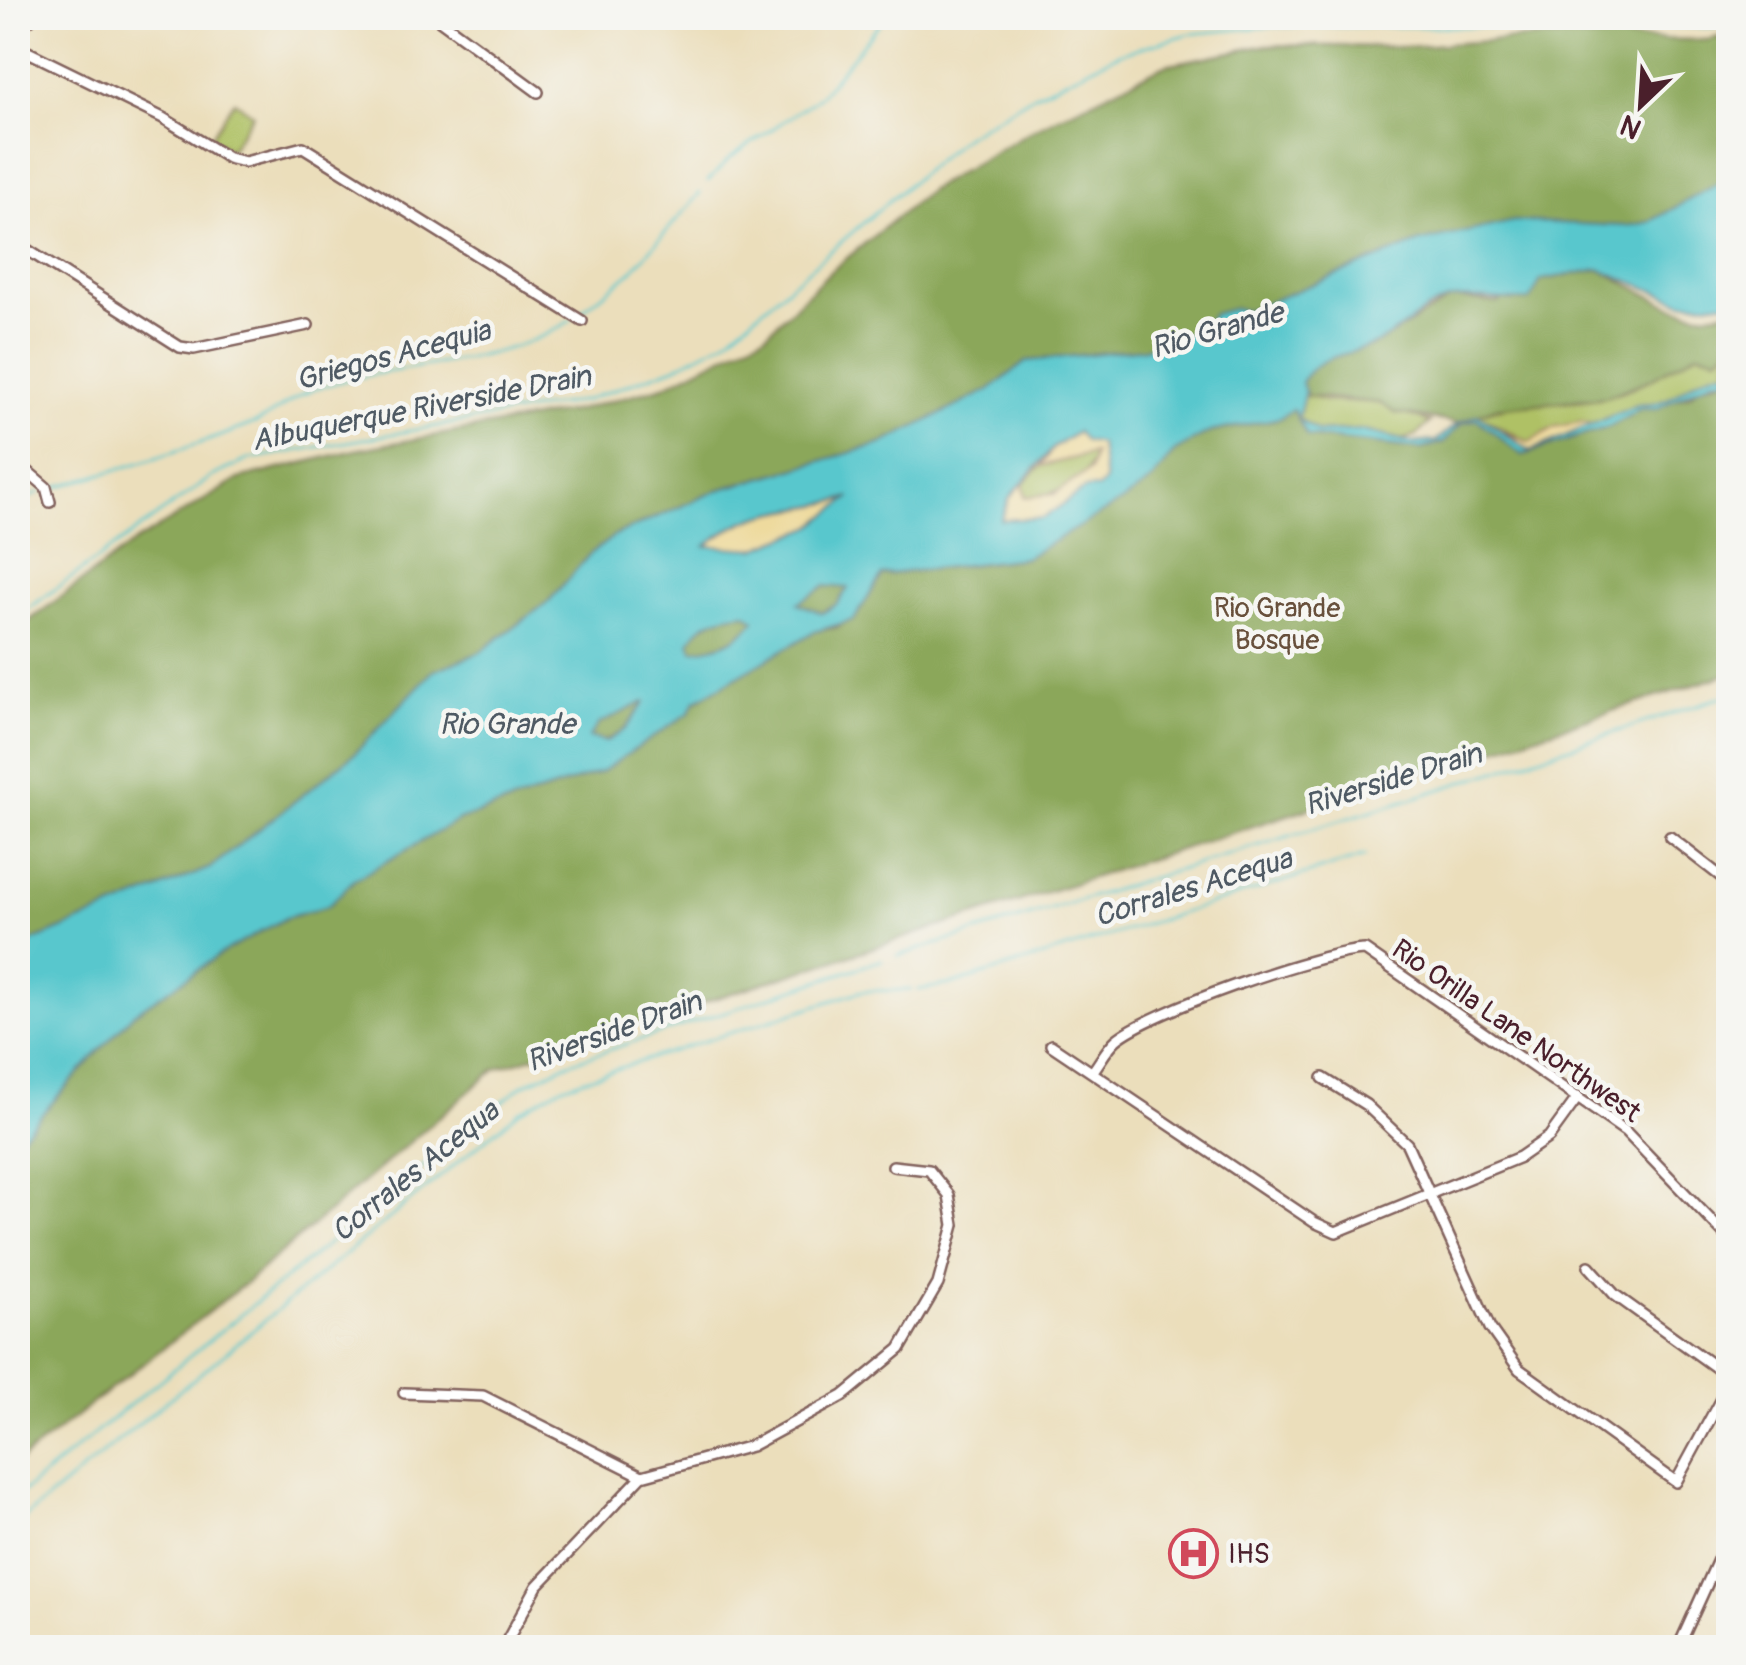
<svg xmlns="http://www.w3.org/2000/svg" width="1746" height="1665" font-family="Pangolin,sans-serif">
  <rect width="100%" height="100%" fill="#f6f6f2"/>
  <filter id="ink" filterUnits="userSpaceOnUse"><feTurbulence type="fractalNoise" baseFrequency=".01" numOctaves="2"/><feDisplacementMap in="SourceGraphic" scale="20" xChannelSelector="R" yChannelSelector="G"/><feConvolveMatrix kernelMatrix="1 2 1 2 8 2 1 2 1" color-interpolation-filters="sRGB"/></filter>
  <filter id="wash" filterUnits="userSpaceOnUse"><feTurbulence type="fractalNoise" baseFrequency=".0048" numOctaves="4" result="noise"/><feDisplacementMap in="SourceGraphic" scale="40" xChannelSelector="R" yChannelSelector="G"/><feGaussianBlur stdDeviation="2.25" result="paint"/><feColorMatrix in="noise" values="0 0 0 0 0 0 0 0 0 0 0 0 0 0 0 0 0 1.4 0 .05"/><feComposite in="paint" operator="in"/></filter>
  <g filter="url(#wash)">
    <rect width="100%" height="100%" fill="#ebdebb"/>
    <path fill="#afc165" stroke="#7c7048" stroke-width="2.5" d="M234 101 253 114 230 150 210 138Z
      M1728 348V371L1707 375 1672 398 1652 405 1639 404 1596 425 1581 422 1529 442 1478 415C1517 399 1563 406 1604 397 1638 389 1668 369 1698 352L1718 357Z
      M1305 391C1320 408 1354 399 1376 403 1390 405 1413 418 1430 422L1417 435 1402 440 1359 430 1318 432 1298 418Z
      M1095 453C1086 486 1056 494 1025 497L1023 483 1041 466Z"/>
    <path fill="#8ba75a" stroke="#6a6342" stroke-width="2.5" d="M1728 35V178L1649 222 1245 312 1234 308 1202 330 1146 348 1027 361 989 390 881 444 718 490 614 536 589 555 549 601 479 653 433 671 353 755 210 868 33 941 18 954V629L135 542 239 479 355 450 578 410 664 386 766 334 830 272 931 189 1034 129 1165 65 1267 45 1404 47 1545 37 1706 40Z
      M1599 269C1641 288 1681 323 1728 311V348L1718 357 1698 352 1649 380 1606 397 1496 408 1458 423 1395 413 1380 403 1307 396 1301 382 1312 366 1336 353 1372 346 1452 298 1497 303 1541 280Z
      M1728 378V674L495 1069 248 1281 18 1462V1140L133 1014 224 952 286 918 328 906 353 880 459 820 601 772 694 702 814 631 839 627 866 600 882 575 1025 558 1152 480 1174 451 1210 432 1280 418 1293 409 1307 436 1422 449 1444 442 1462 423 1477 419 1523 455 1611 426 1640 409 1690 395 1700 386Z
      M825 586 849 587 837 604 821 613 797 603Z
      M746 613 755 620C737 642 720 646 693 651L689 642C701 620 723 615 746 613Z
      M647 700C635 720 619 742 594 742L588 737 599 724Z"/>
    <path fill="#eeda9e" stroke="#9c7c64" stroke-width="2.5" d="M1581 422 1596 425 1530 451 1502 431 1529 442 1555 427Z
      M1077 432 1100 444 1105 481 1099 489 1043 518 1000 521 1009 498 1023 483 1025 497 1054 494 1090 470 1094 453 1041 466 1052 449Z
      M854 496 812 527 755 549 704 547C764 500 791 517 854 496Z"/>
    <path fill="#59c7cd" stroke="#52737c" stroke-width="2.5" fill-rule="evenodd" d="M1728 178V303L1683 302 1599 269 1541 280 1530 300C1506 302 1471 296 1453 299 1426 303 1399 334 1373 345 1344 357 1321 353 1301 382L1305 391 1298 418 1318 432 1359 430 1415 443 1436 441 1458 423 1478 415 1530 451 1639 404C1675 409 1695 368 1728 371V378L1715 379 1656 409H1640L1611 426 1522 455 1477 419 1462 423 1444 442 1422 449 1307 436 1293 409 1280 418 1210 432 1175 451 1152 480 1121 502 1025 558 882 575 854 620 814 632 695 701 689 713 601 772 459 820 354 880 328 906 286 918 224 952 133 1014 18 1140V955L33 941 210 868 353 755 433 671 479 653 549 601 589 555 614 536 718 490 881 444 989 390 1027 361 1145 348 1202 330 1213 314 1235 308 1245 311 1420 242 1514 221 1626 226 1649 222ZM1077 432 1085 441 1100 444 1105 481 1099 488 1085 489 1043 518 1001 520 1009 498 1053 448ZM851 497 812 527 755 549 706 546C753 504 796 514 851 497ZM825 586 848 588 837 604 822 613 798 603ZM746 613 755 620C737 642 720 647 693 650L690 642C700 620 723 615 746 613ZM646 701 625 729 606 742 589 737 599 724Z"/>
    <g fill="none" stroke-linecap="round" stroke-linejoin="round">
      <path stroke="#59c7cd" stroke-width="2.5" d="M708 181 730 158 819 97 884 18
        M577 315 631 272 700 193
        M53 488C122 469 189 449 255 423 274 415 289 400 308 392 387 361 499 370 571 320
        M18 503 40 492
        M18 616 213 476 250 459 586 400 677 366 725 341 965 136 1034 95 1121 53 1189 34 1276 26 1728 27
        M898 956 1420 796 1728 695
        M918 990 957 983 1365 856
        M18 1496 523 1085 569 1063 882 960
        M18 1523 520 1111 563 1086 862 991 911 990"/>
    </g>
  </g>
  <g filter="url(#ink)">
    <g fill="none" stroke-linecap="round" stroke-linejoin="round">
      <defs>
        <path id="street" d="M437 18 538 92
          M18 47 163 118 228 158 245 162 303 147 582 321
          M18 244 180 347 194 349 308 325
          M18 379 25 383 18 391
          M18 463 46 487 50 502
          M1670 837 1728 882
          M1051 1045 1314 1222 1336 1232 1520 1157 1549 1137 1578 1097
          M1093 1071C1100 1062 1107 1048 1116 1040 1148 1012 1322 951 1365 950L1625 1131 1728 1238
          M1323 1078 1366 1105 1407 1144 1490 1328 1519 1369 1676 1482 1728 1386
          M1589 1266 1615 1295 1728 1376
          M404 1393 483 1396 642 1476
          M503 1648 537 1586 642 1476 751 1446 843 1396 900 1349 938 1284 954 1225 949 1195 929 1170 893 1166
          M1678 1648 1728 1538"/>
        <path id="secondary" d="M18 26 29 18"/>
      </defs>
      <use href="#street" stroke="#82625d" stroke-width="14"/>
      <use href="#secondary" stroke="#82625d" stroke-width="18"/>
      <use href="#street" stroke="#fff" stroke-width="9"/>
      <use href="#secondary" stroke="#fff" stroke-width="12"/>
    </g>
  </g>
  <defs>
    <symbol id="hospital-ring" viewBox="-11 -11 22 22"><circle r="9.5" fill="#f6f6f2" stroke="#d1495b" stroke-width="1.5"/><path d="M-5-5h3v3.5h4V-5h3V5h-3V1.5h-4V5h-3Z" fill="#d1495b"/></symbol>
  </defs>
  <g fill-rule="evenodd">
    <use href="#hospital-ring" x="1166" y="1526" width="55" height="55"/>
  </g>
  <g text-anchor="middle" stroke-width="9" stroke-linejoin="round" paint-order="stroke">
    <g font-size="28" fill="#68503c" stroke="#f6f6f2">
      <text x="1277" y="617">Rio Grande<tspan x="1277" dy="32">Bosque</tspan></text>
    </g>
    <g font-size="28" fill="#4a1f2b" stroke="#f6f6f2">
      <text transform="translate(1517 1030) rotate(35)" y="10">Rio Orilla Lane Northwest</text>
    </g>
    <g font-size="28" fill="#4a1f2b" stroke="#f6f6f2" text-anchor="start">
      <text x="1228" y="1563">IHS</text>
    </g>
    <g font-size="30" font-style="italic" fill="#4f5a64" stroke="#f6f6f2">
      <text transform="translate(1217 330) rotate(-16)" y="10">Rio Grande</text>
      <text transform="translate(393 355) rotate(-15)" y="10">Griegos Acequia</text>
      <text transform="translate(421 408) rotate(-11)" y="10">Albuquerque Riverside Drain</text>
      <text x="507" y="734">Rio Grande</text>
      <text transform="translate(1393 779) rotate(-17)" y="10">Riverside Drain</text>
      <text transform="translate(1193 887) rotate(-17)" y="10">Corrales Acequa</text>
      <text transform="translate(614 1031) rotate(-20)" y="10">Riverside Drain</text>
      <text transform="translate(415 1171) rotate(-39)" y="10">Corrales Acequa</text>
    </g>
  </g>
  <rect width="1746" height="1665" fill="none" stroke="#f6f6f2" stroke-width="60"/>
  <g transform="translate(1641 105) rotate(205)" stroke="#f6f6f2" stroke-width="8" paint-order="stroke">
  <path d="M0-8L18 38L0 25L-18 38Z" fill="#4a1f2b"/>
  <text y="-15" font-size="28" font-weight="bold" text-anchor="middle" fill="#4a1f2b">N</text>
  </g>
</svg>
